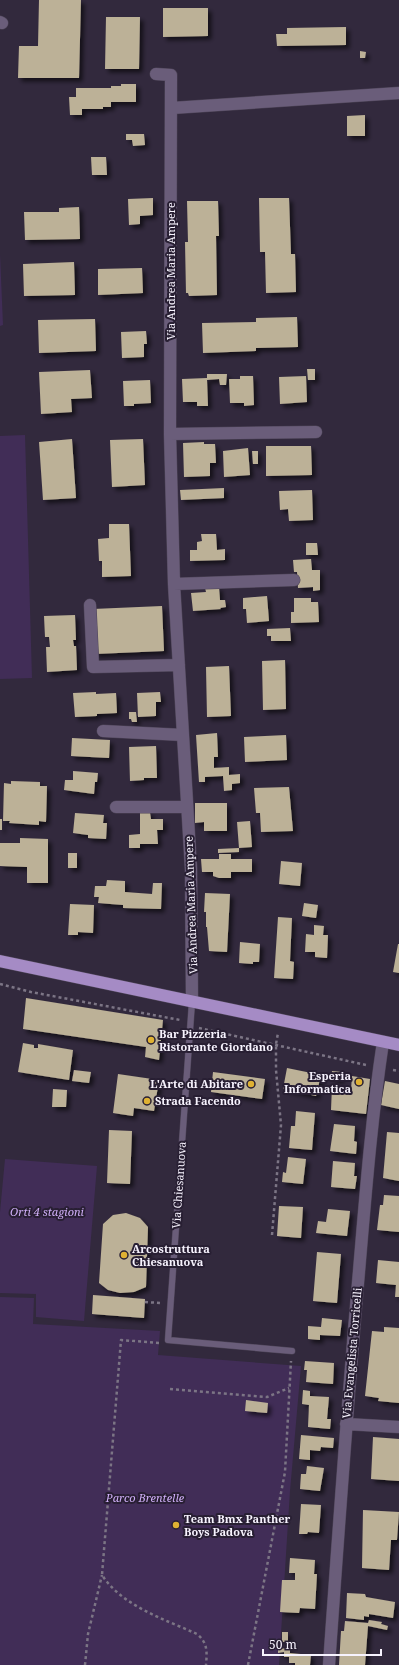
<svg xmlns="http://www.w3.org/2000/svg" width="399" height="1665" font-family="'Noto Serif',serif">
  <defs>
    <filter id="shadow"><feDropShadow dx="3.5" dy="3.5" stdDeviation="2" flood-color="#0009"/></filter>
  </defs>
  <rect width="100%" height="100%" fill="#32293d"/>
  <path fill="#412d57" d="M0 254 3 325 0 326Z
    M25 435 32 678 0 679V436Z
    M5 1159 97 1166 84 1321 36 1317V1294L0 1293V1212Z
    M0 1297 34 1298 33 1324 160 1331 158 1355 301 1366 290 1491 279 1665H0Z"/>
  <path fill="#bcb197" filter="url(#shadow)" d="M39 0H81L79 78H18L19 46H38Z
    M163 8H208V36L163 37Z
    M106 17H140L139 69H105Z
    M346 27V45L277 46 276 34H287V28Z
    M360 51 366 52 365 58H360Z
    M121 84H136V102H111V107H103V109H82V115H70L69 97H76V88H111V86H121Z
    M365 115V136H347V116Z
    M126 134H144L145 145 133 146 132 140H126Z
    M91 157H106L107 175H92Z
    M153 198V215L140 216V224L129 225 128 199Z
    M259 198H289L291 254H295L296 292 266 293 265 252H260Z
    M187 201H218L219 236H216L217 295 189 296 188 293H186L185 242H188Z
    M79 207 80 239 25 240 24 212H59V208Z
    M74 262 75 295 24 296 23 264Z
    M142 268 143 293 98 295V269Z
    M297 317 298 347 256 348V351L203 353 202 323 256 322V318Z
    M95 319 96 351 39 353 38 320Z
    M146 331 147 344H144V357L122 358 121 332Z
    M307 369H315V380H308Z
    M90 370 92 398 71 399 72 412 41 414 39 372Z
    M207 374H227L226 385H220L219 379 207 380 208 406H197V402H183L182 379 207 378Z
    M240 376H253L254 405 244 406V403H230L229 379H240Z
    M306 376 307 402 280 404 279 377Z
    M150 380 151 403 134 404V406H124L123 381Z
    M72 439 76 498 43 500 39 442Z
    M143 439 145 485 112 487 110 440Z
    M204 442V444H215L216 463H210V476L184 477 183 443Z
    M266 446H311L312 475 266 476Z
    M248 448 250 475 224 477 223 451Z
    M252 451H258V464H253Z
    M224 488V498L181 500 180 490Z
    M312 490 313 520 289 521 288 509 280 510 279 491Z
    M109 524H129L131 576 102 577V561H99L98 539 109 538Z
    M201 534H216L217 550 225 549V560L190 561V550H197V542L202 541Z
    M306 543H317L318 555H306Z
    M311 559 312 570H320V590L313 591V587L298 588 297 572H294L293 560Z
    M219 587 220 600H225L226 607 220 608 221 609 193 611 191 593 206 592 205 588Z
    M267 596 269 621 247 623 246 609H243V598Z
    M294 598H311V602H318L319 622 291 623V612H294Z
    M162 606 164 651 95 654 93 609Z
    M75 615 76 640H73L74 646H76L77 670 47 672 46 647H50L49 637H45L44 616Z
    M290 628 291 641H271V636H267V629Z
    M285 660 286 709 263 710 262 661Z
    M229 666 231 716 207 717 206 667Z
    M96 692V694L116 693 117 713 97 714V716L75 717 73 693Z
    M160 692 161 702H156V716L138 717 137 693Z
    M129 712H136L137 722H132L131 719H129Z
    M217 733 218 757H214V768L229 767V775L240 774V783L232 784V790L224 791 223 776 205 777V782H199L196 735Z
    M286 735 287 760 245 762 244 737Z
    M72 738 110 740 109 758 71 756Z
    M156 746 157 778H144V780L130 781 129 747Z
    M73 771 98 773 97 782H95L94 794 64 790 65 780H73Z
    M11 781 40 782V786H47L46 822 39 821V825L9 823 10 821H3L4 783 11 784Z
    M289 787 293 831 261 832 260 813H256L254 788Z
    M195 803H227V831H204V822L195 823Z
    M140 812H150L151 819H163V830H157L158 844H140V848H129V835L140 834Z
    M75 813 104 815 103 823H107L106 839 88 838V835L73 833Z
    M0 819H2V830H0Z
    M250 821 252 847 239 848 237 822Z
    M20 838 48 839V883H27V867L0 866V843H20Z
    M239 848V852L218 853V849Z
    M68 853H77V868H68Z
    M219 854H231V859H252V872H231V878H219L213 876V872H202L201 859H219Z
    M281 861 302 863 300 886 279 884Z
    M107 880 125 881V892L152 894 153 883H162L161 909 123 908V905L98 903 99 897H94L95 886H106Z
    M205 893 230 894 227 952 209 951 207 927H206V912H204Z
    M304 903 318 905 316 918 302 916Z
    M70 904 94 905 93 933 78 932V935H68Z
    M278 917 292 918 290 961 294 962 293 979 274 978Z
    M314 925 324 926 323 935H328L327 958 315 957V952H305L306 934 314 935Z
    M240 942 260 944 259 962H253V964L239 963Z
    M398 944H399V973L393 972Z
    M26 998 163 1020 159 1060 145 1057 146 1047 23 1029Z
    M23 1043 34 1045V1048H38V1044L73 1050 69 1080 18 1072Z
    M287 1068 321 1075 316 1096 283 1089Z
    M74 1070 91 1072 89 1083 72 1081Z
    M332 1071 342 1072 340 1080 331 1078Z
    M213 1072 265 1079 262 1099 211 1092Z
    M118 1074 159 1080 154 1111 134 1108 133 1116 113 1113Z
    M352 1076 370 1079 366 1114 331 1110 332 1086 351 1090Z
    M385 1081 399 1084V1109L381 1105Z
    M53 1089 67 1090 66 1107H52Z
    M296 1111 315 1113 312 1150 289 1148 291 1126H295Z
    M334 1124 355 1126 354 1141 357 1142 356 1154 330 1151Z
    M109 1130 132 1131 130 1184 107 1183Z
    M387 1132 399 1133V1181L383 1178Z
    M288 1157 306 1159 303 1184 282 1182 283 1172 286 1173Z
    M333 1161 355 1163 354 1176H357L355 1189 331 1187Z
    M384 1195 399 1196V1232L377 1230 380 1205H383Z
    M279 1206 303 1207 301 1238 277 1236Z
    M328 1209 350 1211 347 1236 316 1233 318 1221 326 1222Z
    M126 1213 140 1218 148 1227 146 1287 134 1292 120 1293 108 1290 99 1283 103 1224 113 1215Z
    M317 1252 341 1254 337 1303 313 1301Z
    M378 1260 399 1262V1297H395L396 1285 376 1283Z
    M93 1295 145 1299 144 1318 92 1314Z
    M322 1318 342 1320 340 1336 320 1335V1340L308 1339V1326L321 1327Z
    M384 1327 399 1328V1403L378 1401 379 1398 365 1396 372 1331 384 1332Z
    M305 1361 334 1363 333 1384 306 1382 307 1370H304Z
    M303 1390 310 1391V1396L329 1397 327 1419H331L330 1429 308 1427 309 1405 302 1404Z
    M246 1400 268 1403 267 1413 245 1411Z
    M301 1435 334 1438 333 1448 321 1447 320 1451 310 1450V1460L299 1459Z
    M373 1437 399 1439V1481L371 1479Z
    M307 1466 324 1468 320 1491 300 1489 301 1474H306Z
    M301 1504 321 1505 319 1533 308 1532 307 1534H299Z
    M363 1510 399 1512 397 1540H391L389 1570 362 1568Z
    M290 1558 315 1560 314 1574H317L315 1609 300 1608 299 1613 280 1612 282 1580H295V1573H289Z
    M347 1593 365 1594 366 1597 395 1602 393 1618 369 1614V1617L364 1616V1620L346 1618Z
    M369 1620 382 1622 381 1624 388 1626 387 1630 368 1626 365 1665H339L341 1631H344L345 1621 368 1623Z
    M282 1632H288V1642H282Z
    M290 1648V1653L311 1655 310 1665H295V1663H289V1657H284V1652L278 1653V1649Z"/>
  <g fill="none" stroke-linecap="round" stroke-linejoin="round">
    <defs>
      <path id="lane" d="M192 1002 168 1340 292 1351"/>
      <path id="street" d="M0 22 2 23
        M156 74 171 75 170 434 174 584 191 869 192 1002
        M172 108 399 93
        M170 434 316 432
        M174 584 294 580
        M90 605 93 667 179 665
        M103 731 183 735
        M116 807H187
        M346 1424 399 1427
        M329 1665C338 1537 347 1410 358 1283 365 1202 371 1121 383 1042"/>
      <path id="primary" d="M0 961 399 1045"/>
    </defs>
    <use href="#lane" stroke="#4e4558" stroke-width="7"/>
    <use href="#street" stroke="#4e4558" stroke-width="13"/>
    <use href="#primary" stroke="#4e4558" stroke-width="13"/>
    <path stroke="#7c7585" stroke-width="2.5" stroke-dasharray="3 3" stroke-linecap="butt" d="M0 984 31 992 180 1020
      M199 1028 366 1065
      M393 1070 399 1071
      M272 1235 281 1125 276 1070V1044L278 1033
      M145 1302 160 1303
      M159 1343 121 1340 102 1575C122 1606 164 1619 197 1634 208 1643 207 1652 206 1665
      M170 1389 267 1397 289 1388
      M85 1665 88 1634 102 1575
      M248 1665 285 1472 291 1361"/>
    <use href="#lane" stroke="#6a5d7a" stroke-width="6"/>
    <use href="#street" stroke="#6a5d7a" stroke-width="12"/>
    <use href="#primary" stroke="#a58bc5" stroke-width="12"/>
  </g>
  <g fill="#dfb133" stroke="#281f33" stroke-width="1.5">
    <circle cx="151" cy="1040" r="4"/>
    <circle cx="359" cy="1082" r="4"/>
    <circle cx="251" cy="1084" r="4"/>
    <circle cx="147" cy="1101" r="4"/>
    <circle cx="124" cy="1255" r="4"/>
    <circle cx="176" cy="1525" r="4"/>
  </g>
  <g text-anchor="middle" stroke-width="4" stroke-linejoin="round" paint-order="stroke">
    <g font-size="11" fill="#f7f3fe" stroke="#281f33">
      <text transform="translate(171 271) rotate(-90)" y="4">Via Andrea Maria Ampere</text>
      <text transform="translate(191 905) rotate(-92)" y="4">Via Andrea Maria Ampere</text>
      <text transform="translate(179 1185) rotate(-86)" y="4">Via Chiesanuova</text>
      <text transform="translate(352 1353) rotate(-85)" y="4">Via Evangelista Torricelli</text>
    </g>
    <g font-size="11" font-weight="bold" fill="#f7f3fe" stroke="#281f33" text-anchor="start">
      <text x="159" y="1038">Bar Pizzeria<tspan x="159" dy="13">Ristorante Giordano</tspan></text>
      <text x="351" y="1080" text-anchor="end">Esperia<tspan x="351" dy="13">Informatica</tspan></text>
      <text x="243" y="1088" text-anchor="end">L'Arte di Abitare</text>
      <text x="155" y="1105">Strada Facendo</text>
      <text x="132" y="1253">Arcostruttura<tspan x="132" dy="13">Chiesanuova</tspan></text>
      <text x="184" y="1523">Team Bmx Panther<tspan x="184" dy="13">Boys Padova</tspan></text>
    </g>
    <g font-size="11" font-style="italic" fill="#d0aff8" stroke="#281f33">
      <text x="47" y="1216">Orti 4 stagioni</text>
      <text x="145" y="1502">Parco Brentelle</text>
    </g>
  </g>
  <path d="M263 1649v6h118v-6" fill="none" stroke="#f7f3fe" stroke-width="2"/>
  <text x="269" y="1649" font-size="12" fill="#f7f3fe" stroke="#281f33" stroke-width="3" paint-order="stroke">50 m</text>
</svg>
